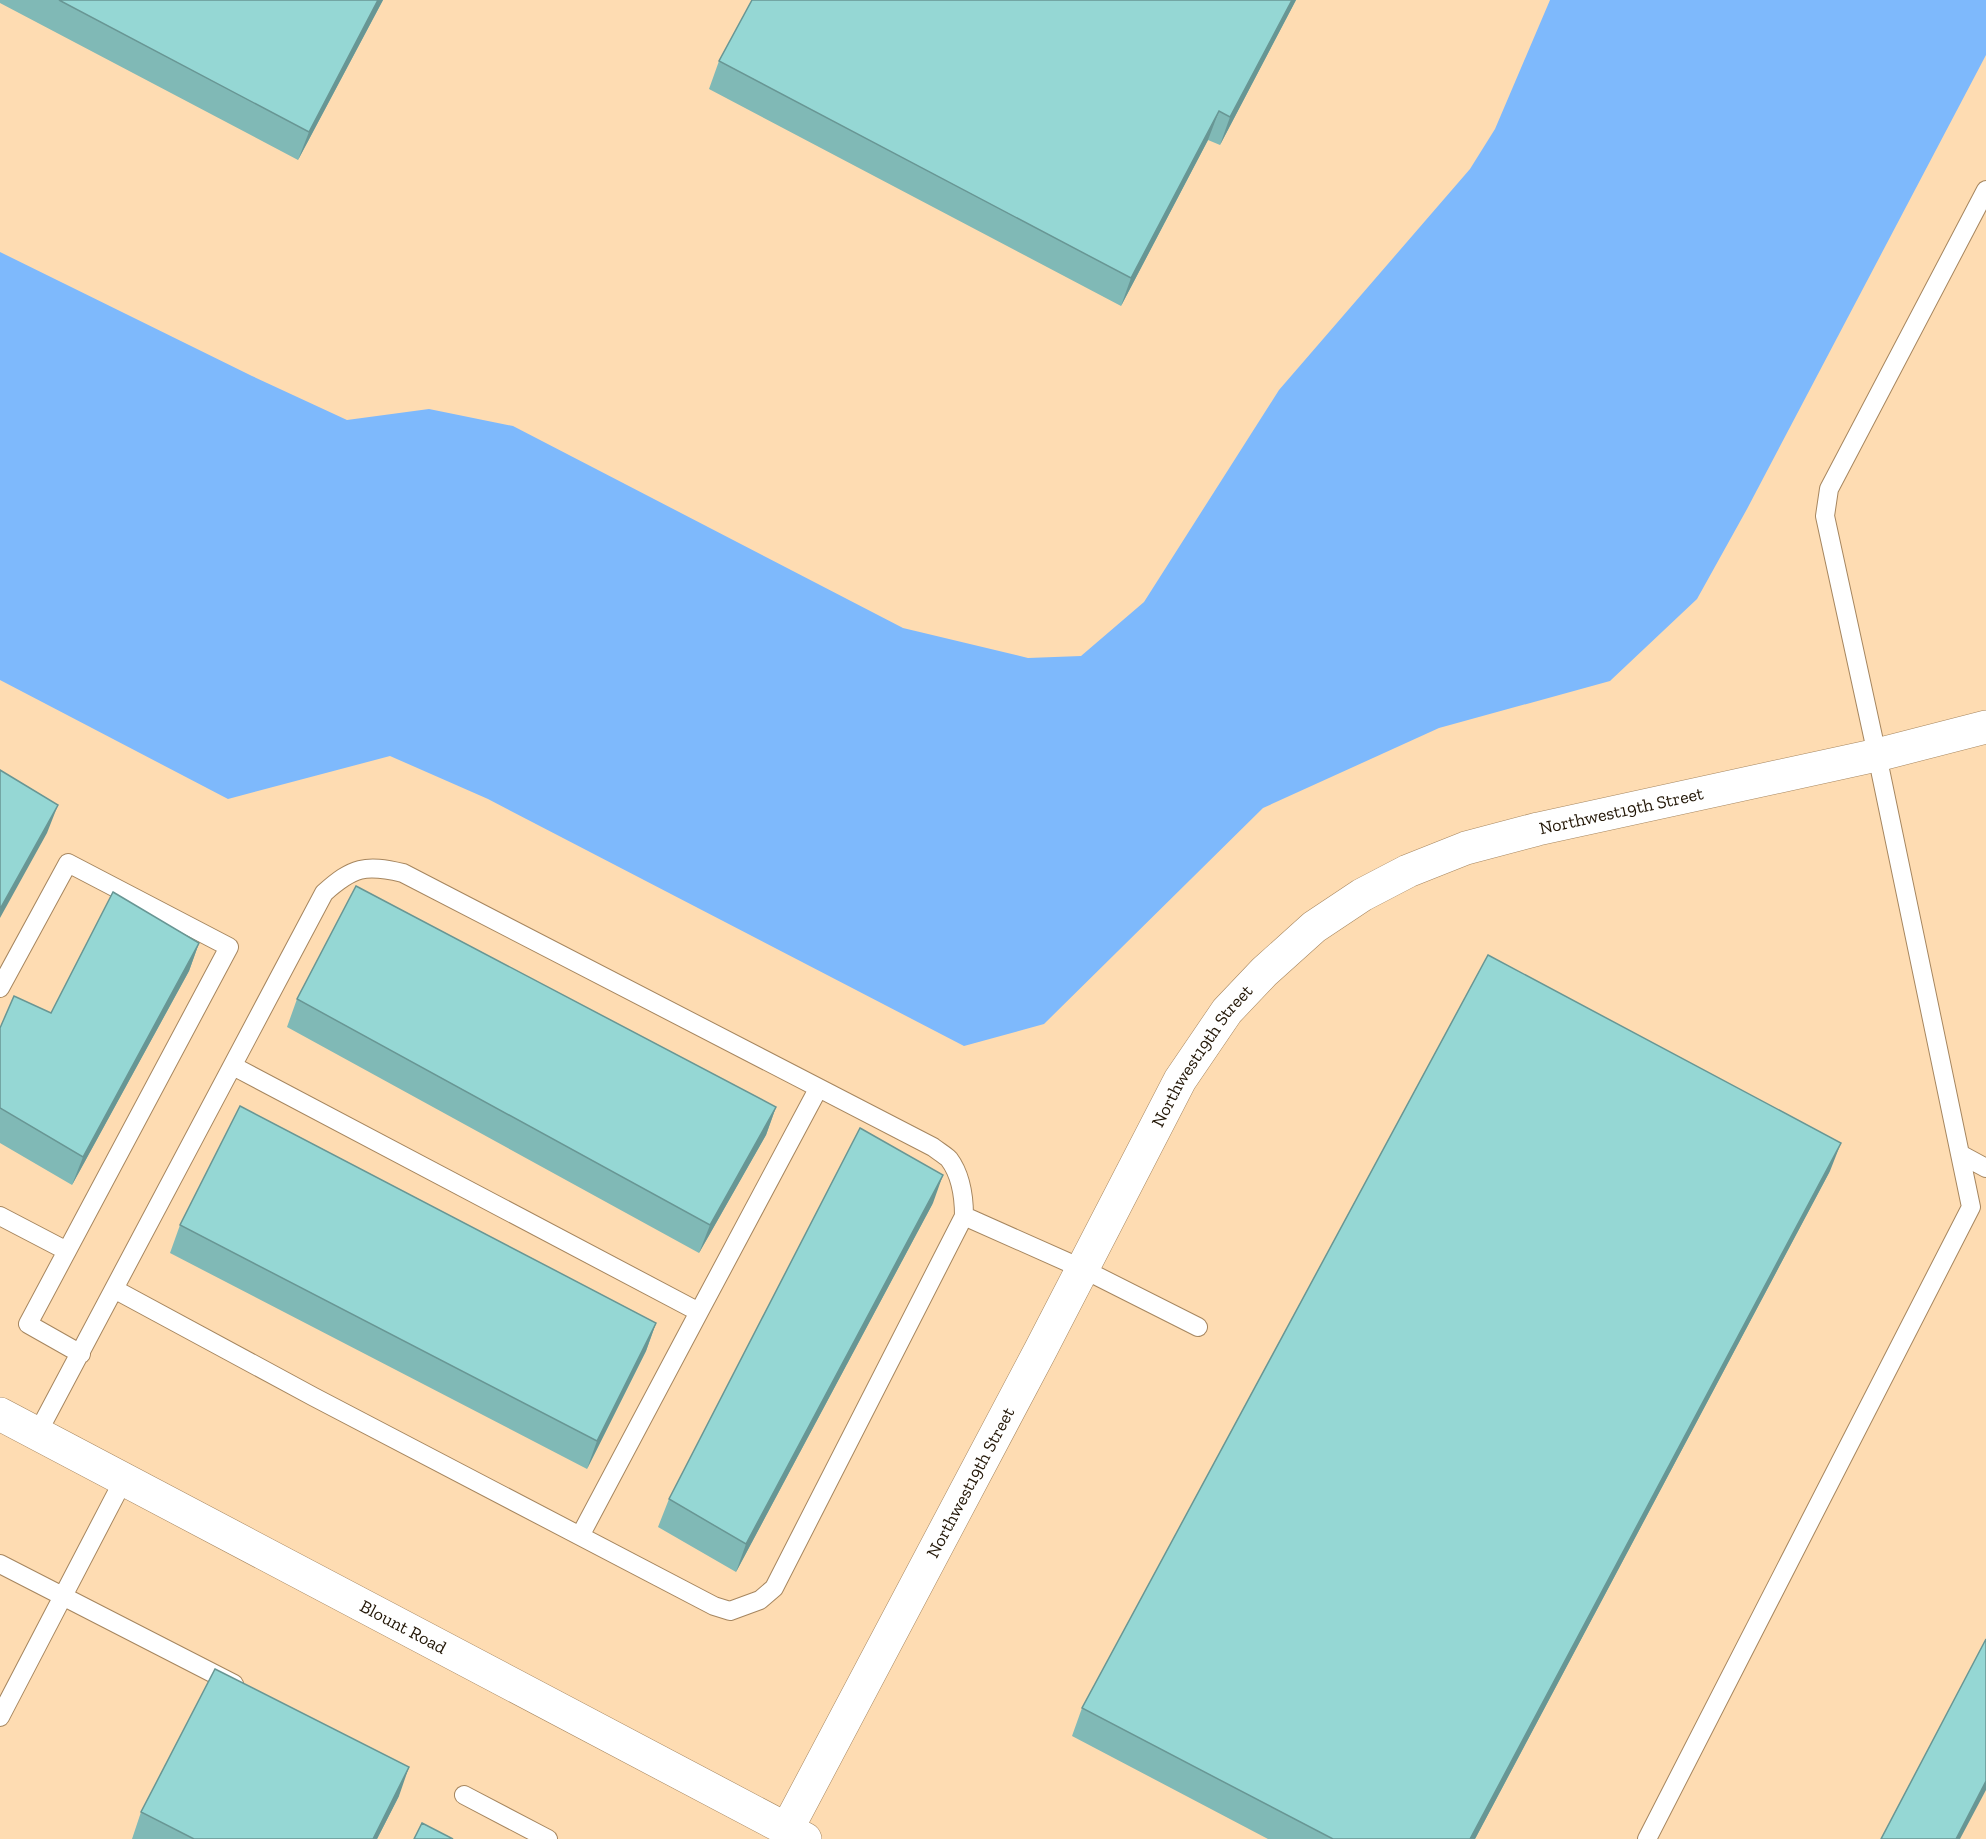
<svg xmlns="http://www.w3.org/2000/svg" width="1986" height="1839" font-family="'Zilla Slab',serif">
  <rect width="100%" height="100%" fill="#fedcb2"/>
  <path fill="#7eb9fc" d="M1550 0H1986V55L1747 509 1697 599 1610 681 1439 728 1263 808 1044 1024 964 1046 488 799 390 756 228 799 0 680V252L252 376 347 420 429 409 513 426 903 628 1028 658 1081 656 1144 602 1279 390 1470 169 1495 129Z"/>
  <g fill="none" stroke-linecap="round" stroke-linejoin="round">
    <defs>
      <path id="service" d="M0 988 68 863 229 947 28 1324 81 1354
        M233 1066 699 1312 580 1536
        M1960 1154 1986 1168
        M0 1216 67 1251
        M964 1216 1083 1269 1198 1327
        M699 1312 818 1089
        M37 1434 324 893C353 867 365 864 403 873L933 1147C938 1151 945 1155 949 1159 961 1175 964 1197 964 1216L774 1588 760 1600 730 1611 714 1606 314 1397 114 1289
        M0 1564 234 1684
        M0 1717 124 1479
        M464 1795 548 1839
        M1647 1839 1971 1207 1877 755 1825 516 1829 489 1986 190"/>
      <g id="minor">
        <path id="s1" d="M787 1829 1040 1351 1180 1080 1227 1011 1264 972 1314 927 1362 895 1408 871 1466 848 1538 829 1877 755 1986 727"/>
      </g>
      <g id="tertiary">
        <path id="s2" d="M0 1414 805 1839"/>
      </g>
    </defs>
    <use href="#service" stroke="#a6865f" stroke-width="20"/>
    <use href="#minor" stroke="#a6865f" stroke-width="34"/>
    <use href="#tertiary" stroke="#a6865f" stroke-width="34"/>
    <use href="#service" stroke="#fff" stroke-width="18"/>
    <use href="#minor" stroke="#fff" stroke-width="33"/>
    <use href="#tertiary" stroke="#fff" stroke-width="33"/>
  </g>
  <path fill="#80b9b6" d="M0 0H383L298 160 0 3Z
    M1296 0 1220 145 1208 140 1121 306 709 89 719 61Z
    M199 943 189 971 72 1185 0 1143V1028L51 1013Z
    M297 999 776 1107 766 1135 699 1253 287 1027Z
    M1830 1171 1475 1839H1268L1072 1736 1082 1708Z
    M933 1203 736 1572 658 1527 669 1499Z
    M180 1225 656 1323 646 1351 587 1469 170 1253Z
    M399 1796 377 1839H132L141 1812Z"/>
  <path fill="#689694" d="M378 0H383L298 160 309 132Z
    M1292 0H1296L1220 145 1230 117Z
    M1219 111 1208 140 1121 306 1131 278Z
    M58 805 47 833 0 918V909Z
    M199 943 189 971 72 1185 83 1157Z
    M776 1107 766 1135 699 1253 710 1225Z
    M1841 1143 1830 1171 1475 1839H1470Z
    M943 1175 933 1203 736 1572 746 1544Z
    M656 1323 646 1351 587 1469 597 1441Z
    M409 1767 399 1796 377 1839H373Z
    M1986 1781V1790L1960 1839H1956Z"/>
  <path fill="#95d7d4" stroke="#689694" stroke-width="1.5" d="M59 0H378L309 132Z
    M752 0H1292L1230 117 1219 111 1131 278 719 61Z
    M0 770 58 805 0 909Z
    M356 886 776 1107 710 1225 297 999Z
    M113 892 199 943 83 1157 0 1108V1028L14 996 51 1013Z
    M1488 955 1841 1143 1470 1839H1333L1082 1708Z
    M240 1106 656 1323 597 1441 180 1225Z
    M860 1128 943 1175 746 1544 669 1499Z
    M1986 1639V1781L1956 1839H1881Z
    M215 1669 409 1767 373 1839H194L141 1812Z
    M422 1823 453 1839H414Z"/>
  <g text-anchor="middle" stroke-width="4.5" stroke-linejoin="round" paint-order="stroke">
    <g font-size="18" fill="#221606" stroke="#fedcb2">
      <text dy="6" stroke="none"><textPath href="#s1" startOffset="1382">Northwest19th Street</textPath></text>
      <text dy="6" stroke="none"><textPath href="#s1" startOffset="878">Northwest19th Street</textPath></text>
      <text dy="6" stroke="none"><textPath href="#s1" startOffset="392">Northwest19th Street</textPath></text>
      <text dy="6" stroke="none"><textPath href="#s2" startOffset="456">Blount Road</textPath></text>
    </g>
  </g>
</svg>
